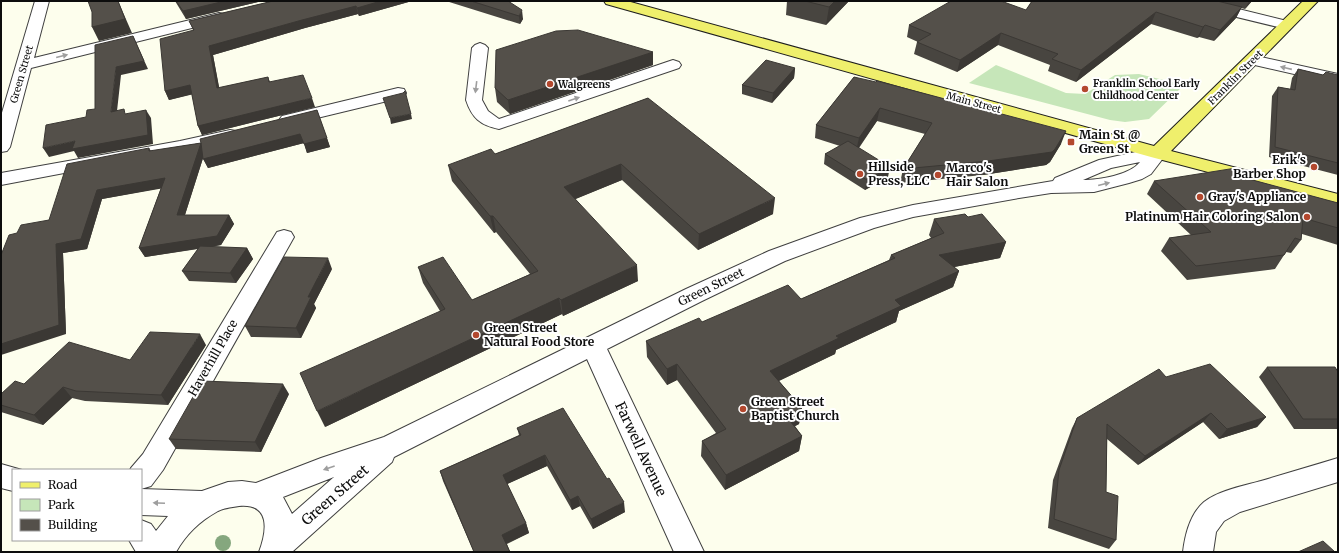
<svg xmlns="http://www.w3.org/2000/svg" width="1339" height="553" font-family="Merriweather,serif">
  <rect width="100%" height="100%" fill="#fdfeed"/>
  <path fill="#c6e6b9" d="M996 65 1066 93 1085 94 1115 75 1139 74 1184 85 1149 119 1125 122 1110 120 969 83Z"/>
  <g fill="none" stroke-linecap="round" stroke-linejoin="round">
    <defs>
      <path id="minor" d="M35 1H49L34 58 219 13 224 14 226 17 224 20 31 68 10 147 7 151 1 152V116Z
        M1181 1H1206L1291 22 1293 25 1291 28 1286 29 1183 4Z
        M480 43 485 45 488 48 482 100 488 111 499 119 667 62 673 60 679 62 681 65 679 68 499 129C480 125 472 118 466 100L472 48 475 45Z
        M1252 55 1338 74V84L1246 63 1244 60 1246 57Z
        M398 88 404 89 406 93 404 97 288 125 282 124 279 120 282 116Z
        M230 130 236 131 239 135 236 139 180 151 1 185V173L180 141Z
        M1158 147 1165 149 1167 153 1151 174 1142 179 1129 183 1094 192 1051 193 1019 198 913 217 874 228 785 261 702 301 607 349 704 552H674L587 359 394 457 392 462 292 552H259C267 531 271 503 239 506 232 507 224 508 218 511 200 521 186 534 176 552H136L129 540H141V520L151 524 156 531 168 516 141 515V489L202 491 228 482 242 481 256 483 321 458 384 437 686 289 769 251 860 218 913 205 1053 181 1055 178 1099 160ZM1140 162C1130 175 1099 180 1083 180L1111 168ZM334 477 292 514 283 497Z
        M284 230 291 232 294 237 163 470 151 486 141 489V470H130L131 468 143 454 277 232Z
        M1338 458V482L1240 512 1224 521 1216 532 1213 552H1183C1185 535 1190 514 1204 502 1220 490 1243 486 1261 481 1287 473 1312 466 1338 458Z
        M1 464 22 470H13V491L1 488Z"/>
      <path id="major" d="M604 1H627L1154 146 1303 1H1318L1171 151 1338 194V206L1151 157 606 4Z"/>
    </defs>
    <use href="#minor" stroke="#404040" stroke-width="2"/>
    <use href="#major" stroke="#1e1e1e" stroke-width="2"/>
    <use href="#minor" fill="#fff" fill-rule="evenodd"/>
    <use href="#major" fill="#efef6c" fill-rule="evenodd"/>
  </g>
  <circle fill="#85a77e" cx="223" cy="543" r="8"/>
  <path fill="#484540" d="M175 1H262L186 19Z
    M273 1H412L359 16 358 14 305 28 213 55 219 88 268 77 270 82 315 107 202 135 198 126 192 94 169 100 165 91 193 30 189 21Z
    M446 1H508L523 19 520 24Z
    M787 1H849L826 25 786 15Z
    M1032 1H1252L1245 9 1241 8 1236 18 1214 41 1199 37 1197 38 1151 24 1076 82 1048 71 1050 65 998 45 957 72 914 54 917 42H918L907 37 909 25 1026 10Z
    M653 52V65L510 114 497 102 495 88Z
    M795 68 794 78 772 103 742 94V85Z
    M1298 69 1323 75H1338V175L1269 157 1272 96 1278 87 1290 89 1292 78Z
    M854 77 1061 144 1050 162 1046 165 983 175 900 183 903 169 925 134 877 121 859 148 888 177 865 190 824 164 825 154 840 146 815 138 816 125Z
    M648 98 773 214 698 250 622 180 575 199 638 281 563 316 562 314 325 427 440 311 423 283 418 267 472 300 530 274 496 232 494 233 452 181 448 165 495 154Z
    M317 110 330 147 307 153 304 143 208 168 203 158 185 215H229L234 224 221 245 211 247 247 248 253 259 236 283 189 281 182 271 198 249 145 257 139 248 161 188 102 199 87 249 63 253 66 334 17 233 49 220 149 148 151 151 201 143Z
    M1234 175 1338 203V245L1302 234 1301 240 1291 253 1286 252 1275 269 1187 280 1161 251 1169 238 1191 235 1147 194 1154 181Z
    M968 217 1006 242 1000 258 954 267 959 271 953 287 899 311 896 322 836 350 835 354 779 381 802 408 799 424 795 426 802 436 799 451 725 490 701 456 702 441 716 433 677 380 667 385 647 357 646 341 702 322 801 299 889 260 891 255 931 238 929 235 934 219Z
    M332 269 314 304 316 308 301 338 251 337 245 326Z
    M206 345 168 405 85 401 72 398 43 425 1 412V394L24 384 130 360Z
    M1267 367 1338 372V429H1294L1259 377Z
    M1166 377 1266 417 1257 427 1219 439 1203 422 1138 465 1107 439 1106 492 1116 540 1109 549 1048 528 1053 480 1072 428 1077 418Z
    M289 394 261 452 176 449 169 439Z
    M517 428 625 512 593 529 580 506 572 510 547 466 507 484 526 523 529 533 507 544 510 552H474L443 481 440 471 519 435Z"/>
  <path fill="#3b3834" d="M118 1 132 33 99 41 92 27Z
    M225 1H262L186 19 183 11Z
    M381 1H412L359 16 357 8Z
    M835 1H849L826 25 829 7Z
    M1249 1H1252L1245 9Z
    M356 6 358 14 305 28 213 55 221 97 217 88 209 46 302 20Z
    M1242 7 1236 18 1214 41 1220 30Z
    M522 10 523 19 520 24 519 16Z
    M1156 12 1151 24 1076 82 1081 70Z
    M1205 25 1199 37 1197 38 1203 27Z
    M1001 33 998 45 957 72 960 60Z
    M133 36 148 69 121 75 116 120 111 112 116 67Z
    M653 52V65L510 114 508 100Z
    M795 68 794 78 772 103 773 93Z
    M190 85 194 94 169 100 165 91Z
    M312 98 315 107 202 135 198 126Z
    M880 108 877 121 856 151 859 138Z
    M146 110 151 118 153 144 78 158 74 151 49 157 43 148 75 141Z
    M411 114 412 119 391 124 390 118Z
    M1066 131 1061 144 1050 162 1046 165 983 175 988 161Z
    M300 134 304 143 208 168 203 159Z
    M327 138 330 147 307 153 304 144Z
    M201 143 205 152 182 224 177 215Z
    M621 164 622 180 566 203 564 187Z
    M890 167 888 177 865 190 867 180Z
    M165 178 170 187 102 199 87 249 63 253 66 334 1 355V344L56 244 97 190Z
    M775 198 773 214 698 250 699 234Z
    M229 215 234 224 221 245 145 257 139 248Z
    M490 216H493L496 232 494 233Z
    M1006 242 1000 258 934 271 939 255Z
    M247 248 253 259 236 283 230 273Z
    M328 258 332 269 314 304 316 308 301 338 296 328 308 297Z
    M637 265 638 281 563 316 561 300Z
    M959 271 953 287 899 311 896 322 836 350 835 354 768 386 770 371 895 300Z
    M559 298 562 314 325 427 317 411Z
    M200 334 206 345 168 405 161 395Z
    M677 364V380L667 385V369Z
    M283 384 289 394 261 452 255 442Z
    M63 387 72 398 43 425 34 415Z
    M802 408 799 424 784 432 786 416Z
    M1211 413 1203 422 1138 465 1145 456Z
    M1266 417 1257 427 1219 439 1227 429Z
    M802 436 799 451 725 490 726 475Z
    M545 455 547 466 505 485 503 475Z
    M578 496 580 506 572 510 570 500Z
    M624 502 625 512 593 529 591 519Z
    M526 523 529 533 505 544 502 535Z"/>
  <path fill="#54504a" stroke="#3b3834" d="M88 1H118L125 19 92 27V12Z
    M176 1H225L183 11Z
    M273 1H381L357 8 356 6 302 20 209 46 217 88 268 77 269 82 303 75 312 98 198 126 190 85 165 91 160 39 194 30 189 21Z
    M471 1H508L522 10 519 16Z
    M805 1H835L829 7Z
    M951 1H1001L1026 10 1032 1H1217L1242 7 1220 30 1205 25 1203 27 1156 12 1081 70 1052 59 1058 54 1001 33 960 60 917 42 931 34 909 25Z
    M578 30 653 52 508 100 495 88 496 50 556 31Z
    M133 36 144 61 116 67 111 112 124 109 125 114 146 110 148 135 72 149 75 141 43 148 46 125 86 117 87 110 95 109V45Z
    M766 60 795 68 773 93 742 85Z
    M1298 69 1323 75 1326 72 1338 75V163L1275 147 1278 87 1295 90Z
    M854 77 876 82 877 81 1066 131 1055 149 1052 152 988 161 903 169 932 123 880 108 859 138 816 125Z
    M405 91 411 114 390 118 383 98 403 93Z
    M648 98 775 198 699 234 621 164 564 187 637 265 561 300 559 298 317 411 300 373 445 309 418 267 443 257 472 300 538 271 493 216H490L448 165 491 149 495 154Z
    M317 110 327 138 304 144 300 134 203 159 201 143 177 215H229L217 236 139 248 165 178 97 190 81 239 56 244 59 325 1 344V255L9 235 17 233 21 225 49 220 67 164 149 148V151L201 143 200 139Z
    M848 141 890 167 867 180 825 154Z
    M1236 168 1234 175 1338 203V228L1303 218 1301 240 1295 238 1284 255 1196 266 1169 238 1211 232 1154 181Z
    M965 214 968 217 982 214 1006 242 939 255 959 271 895 300 901 306 836 336 839 338 770 371 802 408 786 416 802 436 726 475 702 441 726 429 677 364 667 369 646 341 699 318 702 322 788 285 801 299 895 258 891 255 944 233 934 219Z
    M200 246 247 248 230 273 182 271Z
    M284 257 328 258 308 297H311L296 328 245 326Z
    M150 332 200 334 161 395 76 391 63 387 34 415 1 405V394L15 381 24 384 69 342 130 360Z
    M1210 364 1266 417 1227 429 1211 413 1145 456 1107 424 1106 492 1118 496 1116 540 1054 519 1059 470 1077 418 1159 369 1166 377Z
    M1267 367H1335L1338 372V419H1303Z
    M202 381 283 384 255 442 169 439Z
    M563 408 607 479 609 478 624 502 591 519 578 496 570 500 545 455 503 475 526 523 502 535 510 552H474L440 471 521 435 517 428Z
    M1323 541 1335 552H1298Z"/>
  <defs><path id="oneway-solid" d="M-6-.8H1V-3.2L6.5 0L1 3.2V.8H-6Z"/></defs>
  <g fill="#9e9e9e">
    <use href="#oneway-solid" transform="translate(62 56) rotate(-14)"/>
    <use href="#oneway-solid" transform="translate(1286 68) rotate(-167)"/>
    <use href="#oneway-solid" transform="translate(476 87) rotate(97)"/>
    <use href="#oneway-solid" transform="translate(574 99) rotate(-19)"/>
    <use href="#oneway-solid" transform="translate(1104 184) rotate(-14)"/>
    <use href="#oneway-solid" transform="translate(329 468) rotate(161)"/>
    <use href="#oneway-solid" transform="translate(159 503) rotate(-178)"/>
  </g>
  <g fill="#b3482e" stroke="#fff" stroke-width="1.5">
    <circle cx="550" cy="84" r="4"/>
    <circle cx="1085" cy="89" r="4"/>
    <rect x="1067" y="138" width="8" height="8" rx="2"/>
    <circle cx="1314" cy="167" r="4"/>
    <circle cx="860" cy="174" r="4"/>
    <circle cx="938" cy="175" r="4"/>
    <circle cx="1200" cy="197" r="4"/>
    <circle cx="1307" cy="217" r="4"/>
    <circle cx="476" cy="335" r="4"/>
    <circle cx="743" cy="409" r="4"/>
  </g>
  <g text-anchor="middle" stroke-width="4" stroke-linejoin="round" paint-order="stroke">
    <g font-size="10" fill="#0d0d0d" stroke="#fff">
      <text transform="translate(21 74) rotate(-74)" y="4">Green Street</text>
      <text transform="translate(1235 77) rotate(-45)" y="4">Franklin Street</text>
      <text transform="translate(974 102) rotate(15)" y="4">Main Street</text>
    </g>
    <g font-size="10" font-weight="bold" fill="#0d0d0d" stroke="#fff" text-anchor="start">
      <text x="1093" y="87">Franklin School Early<tspan x="1093" dy="12">Childhood Center</tspan></text>
      <text x="558" y="88">Walgreens</text>
    </g>
    <g font-size="12" font-weight="bold" fill="#0d0d0d" stroke="#fff" text-anchor="start">
      <text x="1079" y="139">Main St @<tspan x="1079" dy="14">Green St</tspan></text>
      <text x="1306" y="164" text-anchor="end">Erik's<tspan x="1306" dy="14">Barber Shop</tspan></text>
      <text x="868" y="171">Hillside<tspan x="868" dy="14">Press, LLC</tspan></text>
      <text x="946" y="172">Marco's<tspan x="946" dy="14">Hair Salon</tspan></text>
      <text x="1208" y="201">Gray's Appliance</text>
      <text x="1299" y="221" text-anchor="end">Platinum Hair Coloring Salon</text>
      <text x="484" y="332">Green Street<tspan x="484" dy="14">Natural Food Store</tspan></text>
      <text x="751" y="406">Green Street<tspan x="751" dy="14">Baptist Church</tspan></text>
    </g>
    <g font-size="12" fill="#0d0d0d" stroke="#fff">
      <text transform="translate(711 287) rotate(-26)" y="4">Green Street</text>
      <text transform="translate(213 358) rotate(-60)" y="4">Haverhill Place</text>
    </g>
    <g font-size="14" fill="#0d0d0d" stroke="#fff">
      <text transform="translate(641 449) rotate(65)" y="5">Farwell Avenue</text>
      <text transform="translate(335 495) rotate(-41)" y="5">Green Street</text>
    </g>
  </g>
  <rect width="1339" height="553" fill="none" stroke="#0d0d0d" stroke-width="4"/>
  <rect x="12" y="469" width="130" height="72" fill="#ffffff" stroke="#9e9e9e"/>
  <rect x="20" y="482" width="20" height="6" fill="#efef6c" stroke="#9e9e9e"/>
  <text x="48" y="489" font-size="12" fill="#0d0d0d">Road</text>
  <rect x="20" y="499" width="20" height="12" fill="#c6e6b9" stroke="#9e9e9e"/>
  <text x="48" y="509" font-size="12" fill="#0d0d0d">Park</text>
  <rect x="20" y="519" width="20" height="12" fill="#54504a" stroke="#9e9e9e"/>
  <text x="48" y="529" font-size="12" fill="#0d0d0d">Building</text>
</svg>
